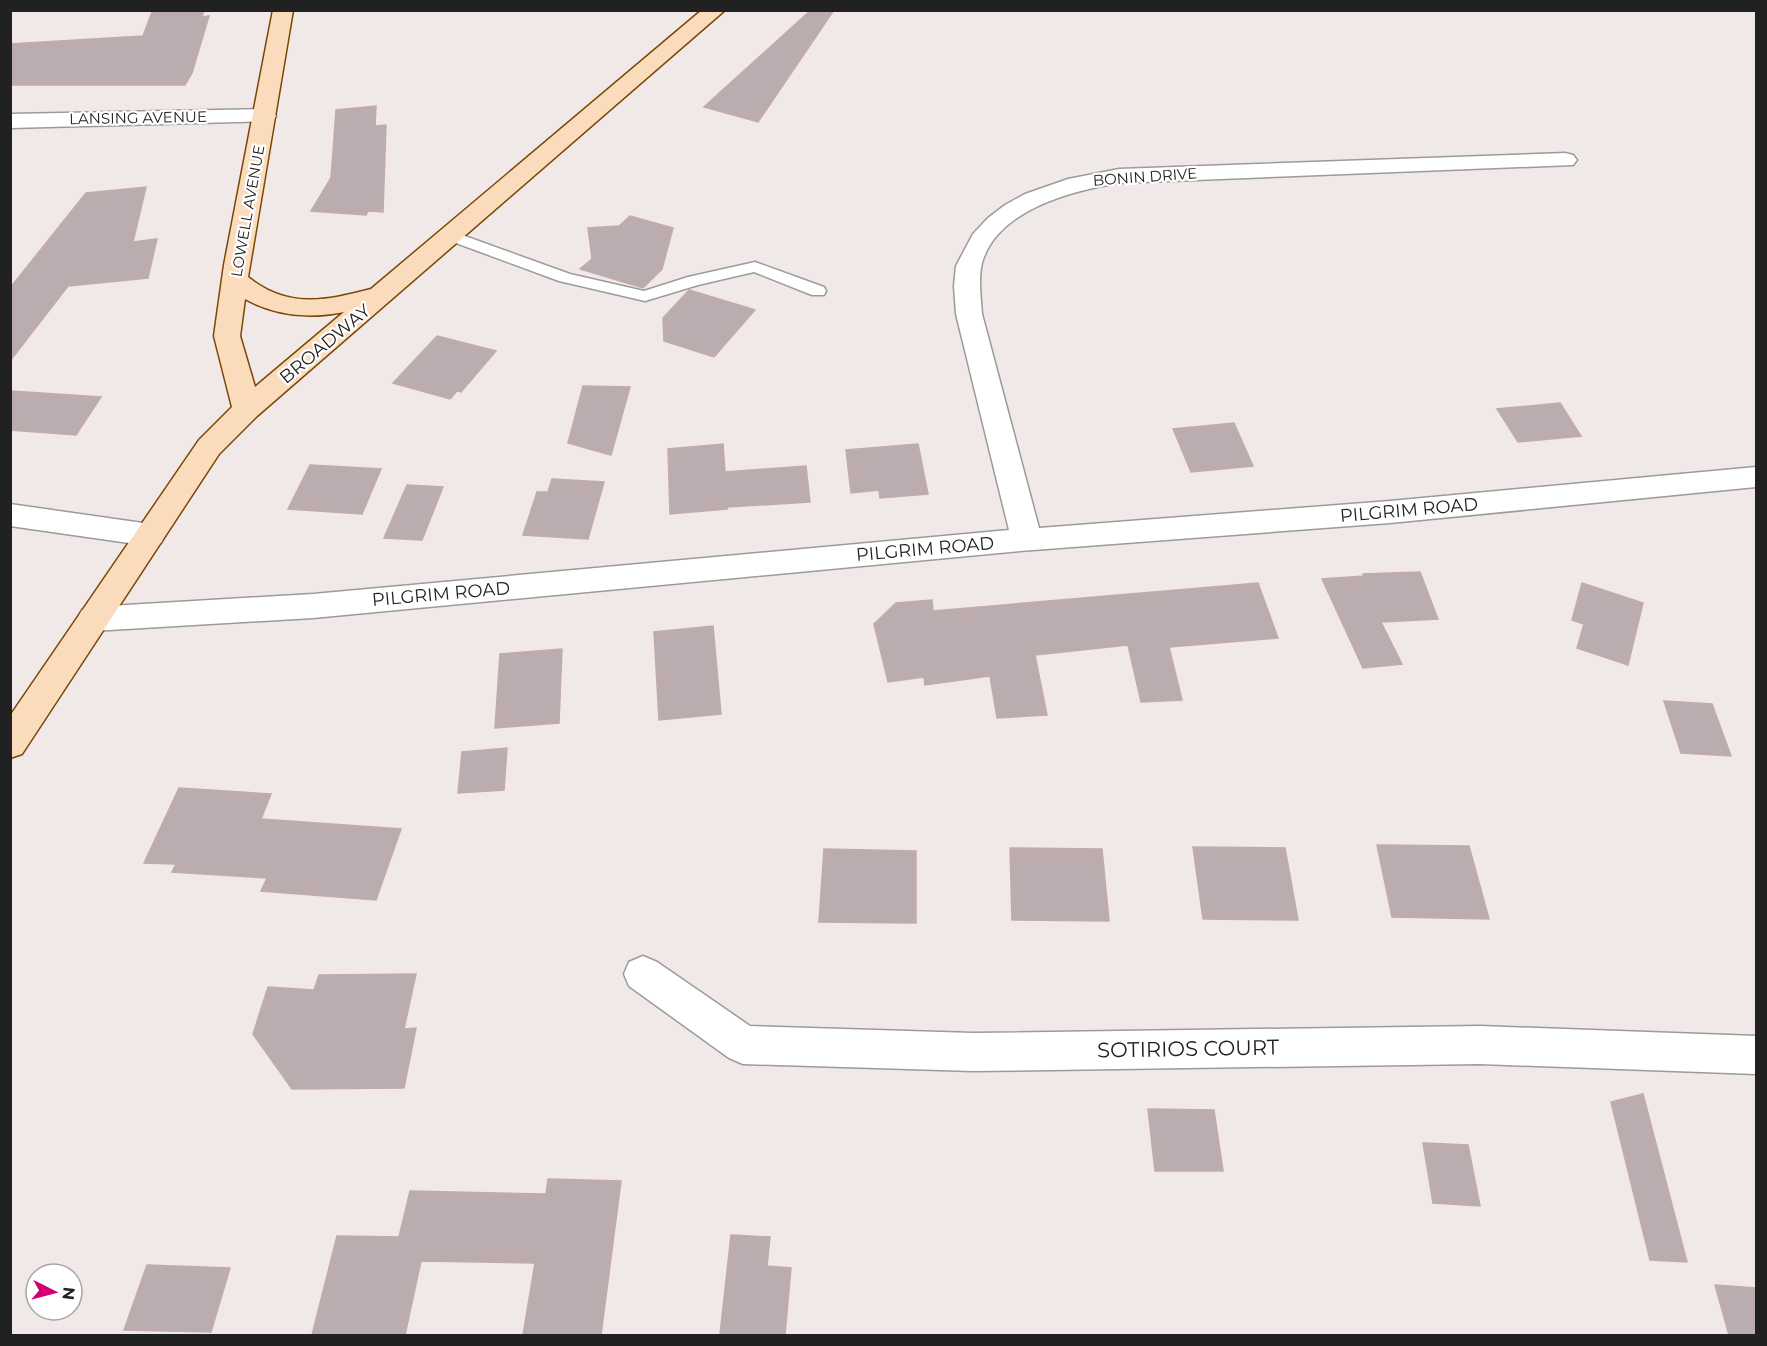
<svg xmlns="http://www.w3.org/2000/svg" width="1767" height="1346" font-family="Montserrat,sans-serif">
  <rect width="100%" height="100%" fill="#f1e9e8"/>
  <path fill="#bbadaf" stroke="#c3aaac" stroke-width="1.5" d="M204 10 202 17 209 16 192 73 185 85H10V44L143 36 152 12Z
    M811 10H834L758 122 704 107Z
    M376 106 375 126 386 125 383 212 368 211 366 215 311 211 331 178 336 110Z
    M146 187 133 242 157 239 148 278 68 286 10 361V288L86 193Z
    M630 216 673 228 662 269 643 288 580 269 592 259 588 228 619 226Z
    M689 290 755 310 714 357 664 341 663 318Z
    M437 336 496 351 461 392 457 391 450 399 393 383Z
    M583 386 630 387 611 455 568 443Z
    M10 391 101 397 76 435 10 430Z
    M1560 403 1581 436 1518 442 1497 409Z
    M1234 423 1253 466 1191 472 1173 429Z
    M723 444 725 472 806 466 810 502 727 507V509L670 514 668 449Z
    M918 444 928 494 880 498 879 490 851 493 846 450Z
    M310 465 381 469 362 514 288 509Z
    M552 479 604 482 588 539 523 535 537 492H548Z
    M407 485 443 487 422 540 384 538Z
    M1420 572 1438 619 1381 622 1402 664 1363 668 1322 579 1364 576 1363 574Z
    M1258 583 1278 638 1169 647 1182 700 1141 702 1128 645 1035 655 1047 715 997 718 990 676 925 685 924 677 888 682 874 624 896 603 932 600 933 611Z
    M1582 583 1643 603 1628 665 1577 648 1584 624 1572 620Z
    M713 626 721 714 659 720 654 632Z
    M562 649 559 723 495 728 500 654Z
    M1664 701 1712 704 1731 756 1681 753Z
    M507 748 504 790 458 793 462 752Z
    M179 788 271 794 261 819 401 829 376 900 261 891 267 878 172 872 176 864 144 863Z
    M1377 845 1469 846 1489 919 1392 917Z
    M1193 847 1285 848 1298 920 1203 919Z
    M1010 848 1102 849 1109 921 1012 920Z
    M824 849 916 851V923L819 922Z
    M416 974 404 1029 416 1028 404 1088 292 1089 253 1034 268 987 314 990 319 975Z
    M1643 1094 1687 1262 1650 1260 1611 1102Z
    M1148 1109 1214 1110 1223 1171H1155Z
    M1423 1143 1468 1145 1480 1206 1433 1203Z
    M548 1179 621 1181 601 1335H523L535 1263 421 1261 405 1335H312L337 1236 399 1237 410 1191 546 1194Z
    M731 1235 770 1237 767 1266 791 1268 785 1335H720Z
    M147 1265 230 1268 211 1332 124 1330Z
    M1715 1285 1756 1288V1335H1729Z"/>
  <g fill="none" stroke-linecap="round" stroke-linejoin="round">
    <defs>
      <path id="service" d="M451 231 570 274 644 291 688 277 755 262 824 287 826 291 824 295H812L754 272 698 285 645 301 559 281 445 239 443 236Z"/>
      <path id="minor" d="M265 109 273 111 276 116 273 121 10 128V114Z
        M1565 153 1573 155 1577 160 1573 165 1119 183C1071 191 997 210 982 263 978 280 981 297 982 314L1039 528 1390 501 1756 467V487L1390 523 1020 551 313 618 93 631 82 628 77 619 82 610 93 607 313 594 1009 530 956 314 954 286 956 266 973 234 988 218 1005 205 1025 194 1068 179 1119 169Z
        M10 504 150 524 161 527 165 535 161 543 150 546 10 526Z
        M643 956 657 962 750 1026 973 1033 1480 1026 1756 1036V1074L1480 1064 973 1071 743 1064 729 1058 629 986 624 974 629 962Z"/>
      <path id="secondary" d="M273 10H293L248 277C288 309 325 301 371 289L702 10H725L257 416 219 454 22 754 10 758V716L199 440 232 407 214 336 224 265ZM245 299C276 316 310 319 344 312L255 387 240 336Z"/>
    </defs>
    <use href="#service" stroke="#9b9b9b" stroke-width="3"/>
    <use href="#minor" stroke="#9b9b9b" stroke-width="3"/>
    <use href="#secondary" stroke="#7b4705" stroke-width="3"/>
    <use href="#service" fill="#fff" fill-rule="evenodd"/>
    <use href="#minor" fill="#fff" fill-rule="evenodd"/>
    <use href="#secondary" fill="#fadcbd" fill-rule="evenodd"/>
  </g>
  <g text-anchor="middle" stroke-width="4.5" stroke-linejoin="round" paint-order="stroke">
    <g font-size="15" fill="#212121" stroke="#fff">
      <text transform="translate(138 118) rotate(-1)" y="5">LANSING AVENUE</text>
      <text transform="translate(1145 177) rotate(-4)" y="5">BONIN DRIVE</text>
      <text transform="translate(248 211) rotate(-80)" y="5">LOWELL AVENUE</text>
    </g>
    <g font-size="18" fill="#212121" stroke="#fff">
      <text transform="translate(325 344) rotate(-40)" y="6">BROADWAY</text>
      <text transform="translate(1409 510) rotate(-5)" y="6">PILGRIM ROAD</text>
      <text transform="translate(925 549) rotate(-5)" y="6">PILGRIM ROAD</text>
      <text transform="translate(441 594) rotate(-5)" y="6">PILGRIM ROAD</text>
    </g>
    <g font-size="21" fill="#212121" stroke="#fff">
      <text transform="translate(1188 1049) rotate(-1)" y="7">SOTIRIOS COURT</text>
    </g>
  </g>
  <rect width="1767" height="1346" fill="none" stroke="#212121" stroke-width="24"/>
  <g transform="translate(54 1292) rotate(96)"><circle r="28" fill="#ffffff" stroke="#a6a6a6" stroke-width="1.5"/>
  <path d="M0-4.5L10 22L0 15L-10 22Z" fill="#d20073"/>
  <text y="-9" font-size="16" font-weight="bold" text-anchor="middle" fill="#212121">N</text>
  </g>
</svg>
